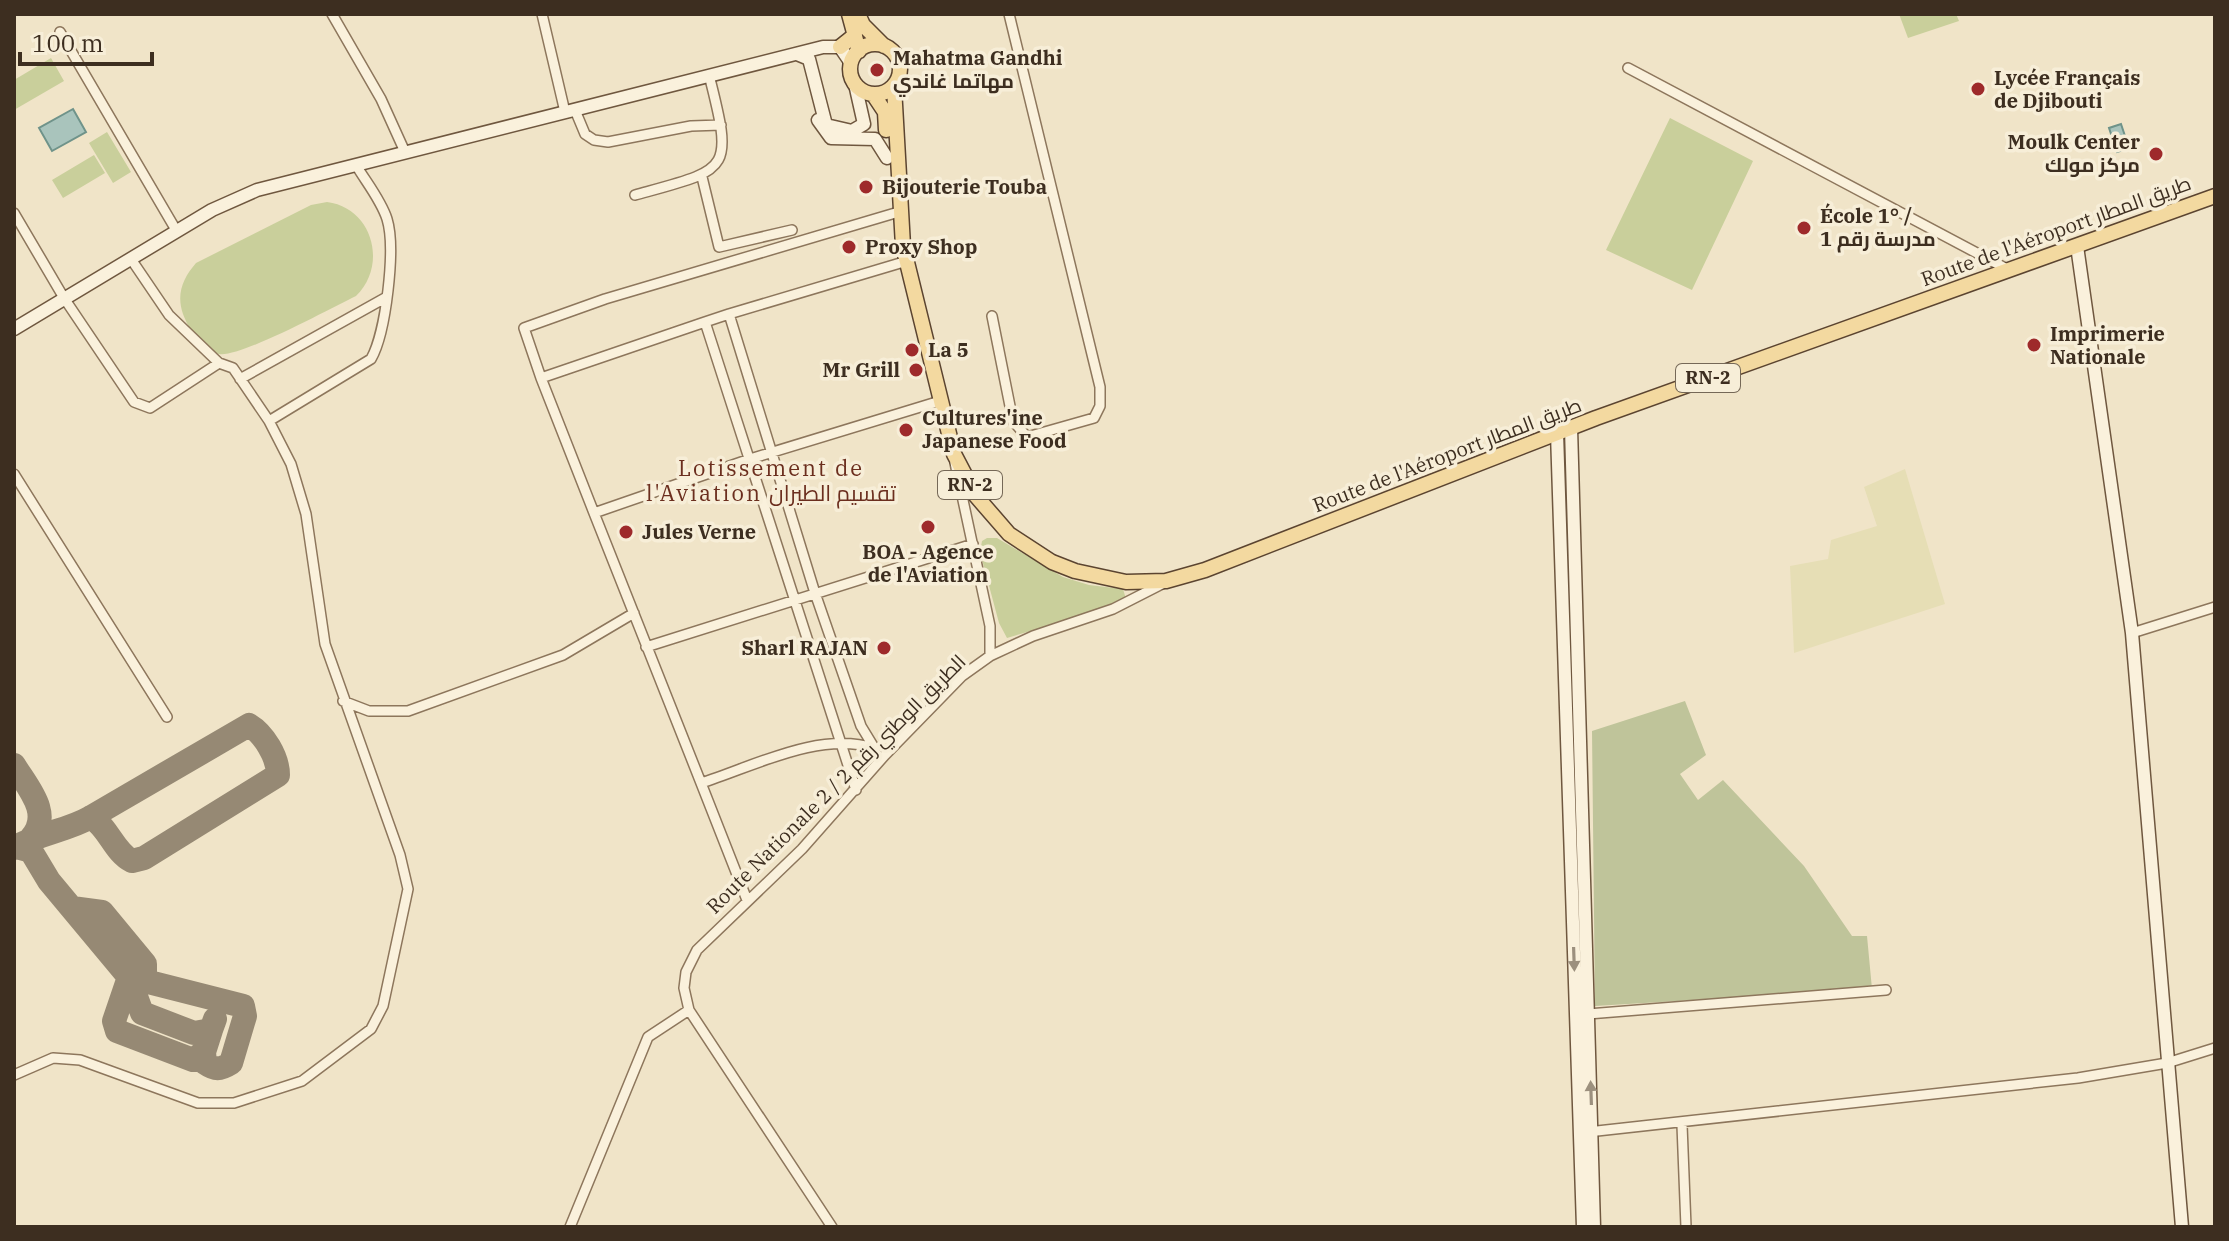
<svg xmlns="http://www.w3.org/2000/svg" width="2229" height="1241" font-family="'IBM Plex Serif',Cairo,serif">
  <rect width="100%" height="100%" fill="#f0e4c8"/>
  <path fill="#e6deb5" d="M1905 469 1945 604 1794 653 1790 566 1828 559 1831 540 1877 526 1864 487Z"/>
  <path fill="#c9cf9b" d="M1899 14H1956L1959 21 1908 38Z
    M51 58 64 81 14 110V80Z
    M1670 118 1753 161 1692 290 1606 250Z
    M107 132 131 172 113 183 89 143Z
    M94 155 105 173 63 198 52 180Z
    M327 202C373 208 388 265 356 296 331 308 240 358 219 354 201 349 189 330 183 314 176 294 183 278 196 263L311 205Z
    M987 538H997L1063 577 1089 585 1123 589 1126 599 1108 608 1007 638 999 623 980 552 982 541Z"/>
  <path fill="#bfc49a" d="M1685 701 1706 755 1680 774 1698 800 1723 780 1804 866 1852 936H1867L1872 989 1595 1006 1592 731Z"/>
  <path fill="#a9c4bc" stroke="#6f938a" stroke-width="2" d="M73 109 86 132 52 151 39 128Z
    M2121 124 2129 148 2117 152 2109 128Z"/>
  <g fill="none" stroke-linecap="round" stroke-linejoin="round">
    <path stroke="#968974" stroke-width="24" d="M14 765C28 788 53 814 31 838
      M16 847 31 851 49 881 129 977 243 1006 245 1016 231 1063C220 1070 215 1070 205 1063L204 1052
      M14 848C39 833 67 831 91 817L249 725C264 734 278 757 278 775L144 858 132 861C114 852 109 828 91 817
      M72 908 102 912 145 964V974L135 979
      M129 977 114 1021 117 1031 193 1060 204 1052 211 1030
      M129 977 142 1013 194 1033 211 1030 215 1019"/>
    <defs>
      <path id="street" d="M332 14 381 99 405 152
        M542 14 565 112
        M60 32 176 230
        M1628 68 2007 269
        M575 110 585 134 594 140 608 142 691 126 721 125
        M702 177 719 247 792 230
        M635 195C730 169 734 173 709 75
        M14 213 64 298 134 402 150 408 219 363
        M992 316 1013 421 1027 437 1094 418 1100 406V387L1009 14
        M705 322 729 314
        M541 378 524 328 605 299 902 211
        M240 379 385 298
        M269 421 371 359C386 333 396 248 387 219 381 200 366 182 356 165
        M955 463 990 626V656
        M14 474 167 717
        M594 513 541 378 705 322 856 790
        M2132 633 2215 607
        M646 647 973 544
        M343 701 369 711H408L563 655 634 613
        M874 748C818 731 755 766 701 783L594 513 750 459 940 401
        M875 749 861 726 815 593 729 314 907 261
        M701 783 747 900
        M1588 1014 1886 990
        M14 1075 53 1058 80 1060 198 1103H234L302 1081 371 1029 383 1006 408 889 400 855 325 644 306 514 291 464 269 421 233 368 219 363 169 315 131 259
        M1682 1125 1686 1227
        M1588 1132 2078 1078 2167 1063 2215 1048
        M570 1227 648 1037 689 1010
        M832 1227 689 1010 684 988 686 972 697 950 802 849 885 755 962 676 990 656 1033 636 1113 609 1164 583"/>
      <path id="secondary" d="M797 54 809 59 826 125 852 131 864 124 855 84
        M818 120 831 138 875 139 887 158
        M2077 246 2132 633 2182 1227
        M14 329 212 210 257 190 823 47H840L851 63
        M1571 428 1594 1227
        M1557 433 1583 1227"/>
      <path id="primary" d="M849 14 859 51
        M858 14 863 25 884 46
        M850 69a25 25 0 1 1 50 0a25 25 0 1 1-50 0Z
        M840 47 855 35
        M894 87 903 246 954 454 976 496 1009 534 1052 562 1075 571 1126 582 1166 581 1205 570 1596 418 2215 196
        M873 94 885 112 886 130"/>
    </defs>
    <use href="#street" stroke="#8d765c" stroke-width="12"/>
    <use href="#secondary" stroke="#6f573f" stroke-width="15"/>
    <use href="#primary" stroke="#5b4430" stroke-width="17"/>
    <use href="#street" stroke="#faf1dc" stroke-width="9"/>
    <use href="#secondary" stroke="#faf1dc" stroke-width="12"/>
    <use href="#primary" stroke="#f3d9a0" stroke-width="14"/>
  </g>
  <defs><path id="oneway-solid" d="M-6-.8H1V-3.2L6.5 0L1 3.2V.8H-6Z" transform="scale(2)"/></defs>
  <g fill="#9c907e">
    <use href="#oneway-solid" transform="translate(1574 959) rotate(88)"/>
    <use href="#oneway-solid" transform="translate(1591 1093) rotate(-92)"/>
  </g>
  <g fill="#9e2a2b" stroke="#f7eed8" stroke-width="3">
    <circle cx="877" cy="70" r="8"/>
    <circle cx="1978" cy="89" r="8"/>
    <circle cx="2156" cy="154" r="8"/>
    <circle cx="866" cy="187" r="8"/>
    <circle cx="1804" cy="228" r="8"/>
    <circle cx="849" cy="247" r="8"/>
    <circle cx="2034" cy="345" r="8"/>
    <circle cx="912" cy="350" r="8"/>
    <circle cx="916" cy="370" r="8"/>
    <circle cx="906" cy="430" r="8"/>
    <circle cx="928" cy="527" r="8"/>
    <circle cx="626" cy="532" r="8"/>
    <circle cx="884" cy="648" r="8"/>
  </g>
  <g text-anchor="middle" stroke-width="7" stroke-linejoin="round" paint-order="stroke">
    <g fill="#f7eed8" stroke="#756857" stroke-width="2">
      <rect x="1676" y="364" width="64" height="28" rx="6"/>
      <rect x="938" y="471" width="64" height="28" rx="6"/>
    </g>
    <g font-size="18" font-weight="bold" fill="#3d2e20">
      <text x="1708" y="384">RN-2</text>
      <text x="970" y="491">RN-2</text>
    </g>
    <g font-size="20" font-weight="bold" fill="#3d2e20" stroke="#f7eed8" text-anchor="start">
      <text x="893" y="65">Mahatma Gandhi<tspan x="893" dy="23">مهاتما غاندي</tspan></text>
      <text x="1994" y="85">Lycée Français<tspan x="1994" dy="23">de Djibouti</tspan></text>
      <text x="2140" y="149" text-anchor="end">Moulk Center<tspan x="2140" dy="23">مركز مولك</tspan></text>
      <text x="882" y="194">Bijouterie Touba</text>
      <text x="1820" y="223">École 1° /<tspan x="1820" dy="23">مدرسة رقم 1</tspan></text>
      <text x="865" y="254">Proxy Shop</text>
      <text x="2050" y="341">Imprimerie<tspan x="2050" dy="23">Nationale</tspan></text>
      <text x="928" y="357">La 5</text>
      <text x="900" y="377" text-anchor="end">Mr Grill</text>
      <text x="922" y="425">Cultures'ine<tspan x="922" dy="23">Japanese Food</tspan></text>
      <text x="642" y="539">Jules Verne</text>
      <text x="928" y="559" text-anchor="middle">BOA - Agence<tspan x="928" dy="23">de l'Aviation</tspan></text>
      <text x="868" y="655" text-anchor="end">Sharl RAJAN</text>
    </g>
    <g font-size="20" fill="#3d2e20" stroke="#f7eed8">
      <text transform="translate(2056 231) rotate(-20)" y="7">Route de l'Aéroport طريق المطار</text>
      <text transform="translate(1447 455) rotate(-21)" y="7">Route de l'Aéroport طريق المطار</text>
      <text transform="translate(836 784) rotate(-45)" y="7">Route Nationale 2 / الطريق الوطني رقم 2</text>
    </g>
    <g font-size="22" letter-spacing="2" fill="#6b2e1e" stroke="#f7eed8">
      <text x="771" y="476">Lotissement de<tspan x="771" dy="25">l'Aviation تقسيم الطيران</tspan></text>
    </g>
  </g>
  <rect width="2229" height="1241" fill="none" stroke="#3d2e20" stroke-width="32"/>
  <path d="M20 52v12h132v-12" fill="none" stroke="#3d2e20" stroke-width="4"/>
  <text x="32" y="52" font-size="24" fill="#3d2e20" stroke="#f7eed8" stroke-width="6" paint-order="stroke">100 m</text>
</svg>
